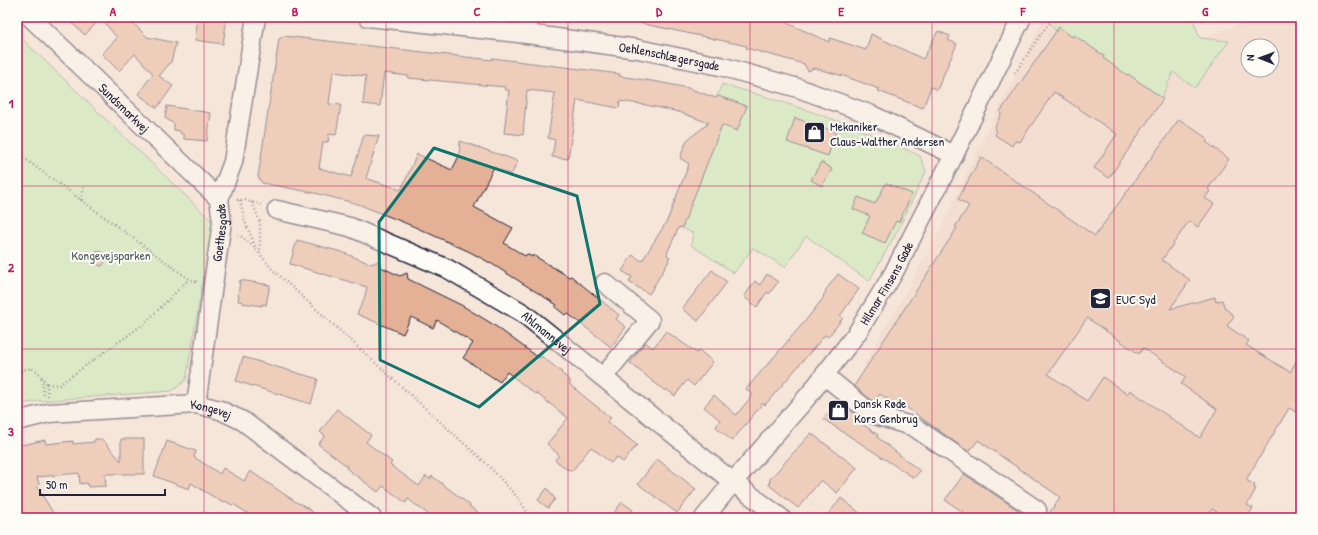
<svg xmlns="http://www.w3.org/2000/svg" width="1318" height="535" font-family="'Patrick Hand',sans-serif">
  <rect width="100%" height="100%" fill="#f6e6da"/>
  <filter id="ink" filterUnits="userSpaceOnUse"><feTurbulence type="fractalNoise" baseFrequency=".025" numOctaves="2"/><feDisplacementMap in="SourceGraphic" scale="8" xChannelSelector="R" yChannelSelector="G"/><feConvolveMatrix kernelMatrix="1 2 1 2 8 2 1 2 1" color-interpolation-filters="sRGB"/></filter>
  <g filter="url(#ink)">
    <path fill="#f1d6c6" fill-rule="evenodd" d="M1044 17H1192L1200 38 1261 17H1301V389L1247 480 1219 518H1089L864 365 938 234 971 164ZM1248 46H1272V70H1248Z"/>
    <path fill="#bbeeae" stroke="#6e8874" d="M1045 17H1192L1200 38 1229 41 1195 88 1173 72 1160 102 1056 31Z
      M17 34 213 222 186 380 172 391 39 401 17 405Z
      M722 84C789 103 857 125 920 156L926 171 898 230 869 281 806 236 785 267 753 248 734 273 691 245 693 233 667 221Z"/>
    <path fill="#e4b196" stroke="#22223b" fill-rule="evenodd" d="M65 17H127L147 37 176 43 171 62 159 76 173 86 157 108 138 94 153 74 135 54 119 71 102 54 117 38 101 18 85 35Z
      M198 17H227L223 44 195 40Z
      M641 17H788L787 23 829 42 830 38 866 50 871 34 923 59 938 31 950 36 948 40 957 44 937 90 931 87 923 108 878 91 879 89 847 77 814 68 808 71 804 64 746 48 747 46 640 23Z
      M1059 27 1072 37 1074 35 1104 56 1103 58 1127 75 1128 74 1161 97 1163 99 1109 178 1094 168 1117 134 1054 92 1020 142 1015 141 1012 146 995 135 997 131 994 129 1001 114 1000 112Z
      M284 36 492 60V58L620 74 619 76 658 82 688 88 716 98 718 96 747 106 737 131 722 125 682 228 679 227 668 251 667 255 670 257 668 260 669 261 649 294 629 282 632 277 622 271 632 255 642 261 667 221 689 164 680 158 687 140 709 123 679 112 646 105 620 101 619 108 577 100 568 159 552 157 555 140 548 138 555 93 527 90 523 135 504 133 509 90H504L505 87 408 78 409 76 384 73 380 106 363 104 366 76 333 72 329 104 341 105 336 135 329 134 328 142H323L319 168 351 177 364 135 379 136 366 178 401 190 417 154 452 170 459 156 460 141 518 161 511 175 494 167 474 207 513 228 504 243 525 256 527 254 532 257 533 255 569 277 571 276 619 315 616 319 626 327 611 347 567 313 565 315 555 307 557 305 492 264 470 252 415 227 358 204 315 193 262 183 258 177 279 39Z
      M167 106 211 113 207 141 184 139V135L181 134 180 131 174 130V124L165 118Z
      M795 118 836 132 828 156 787 142Z
      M1179 119 1208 139 1206 142 1229 159 1208 189 1210 191 1205 198 1214 204 1198 227 1189 221 1162 260 1190 280 1170 309 1215 297 1216 302 1222 300 1225 308 1234 316 1227 326 1249 341 1246 345 1290 372 1301 353V415L1289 408 1246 480 1255 485 1254 488 1256 489 1247 505 1253 508 1247 518H1227L1212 509 1206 518H1046L1060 497 978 440 969 452 906 407 904 410 880 394 874 402 854 386 957 228 955 227 969 206 958 199 981 157 1095 236ZM1087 318 1139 354 1143 348 1186 377 1181 384 1217 409 1200 438 1130 390 1127 394 1103 377 1087 401 1048 374Z
      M821 162 832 169 822 186 811 180Z
      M886 183 912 194 899 222 896 221 885 243 862 233 870 216 853 209 858 197 875 204Z
      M297 240 342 252 371 264 379 261 381 267 400 276 407 273 408 279 463 306 494 325 539 358 541 356 562 372 561 373 570 380V385L611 418 607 422 637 445 623 462 616 457 611 463 591 447 572 471 568 469V470L555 460 559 455 547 444 568 418 536 393 535 394 507 372 500 382 463 358 473 343 437 320 433 328 411 317 403 334 357 314 364 299 367 287 290 264Z
      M97 251 105 253 107 260 102 266 94 264 92 257Z
      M712 270 727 282 698 321 682 309Z
      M767 274 778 282 769 294 767 292 757 307 744 297 755 281 760 285Z
      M838 274 859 289 840 316 843 318 828 337 825 335 765 405 763 403 732 441 716 427 720 420 704 407 714 395 736 415 753 395 746 389 806 320 824 297 823 296 826 292 825 291Z
      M240 280 270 285 266 305 262 304V306L242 303 243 302 238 301 239 296H238Z
      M666 331 697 353 699 350 713 362 694 386 687 380 675 396 666 389 665 391 630 363 645 342 653 348Z
      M243 357 318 379 311 404 236 381Z
      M840 401 862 420 861 423 878 435 877 437 920 471 914 478 823 419Z
      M337 409 371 435 366 442 392 462 390 465 419 486 426 476 430 479 432 476 470 505 469 506 485 518H433L408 499 406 503 383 486 378 492 346 468 347 466 318 444 325 436 320 432Z
      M811 433 857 468 837 493 821 480 798 508 769 485 770 479Z
      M95 439H102L121 461V439H144V474H105L106 486 88 487 87 483 80 484 79 473 37 477 39 484 37 486 56 518H17V446L45 440 46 444 73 441V444L94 442Z
      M167 441 196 451 194 457 220 474 223 468 244 481 250 471 299 504 300 503 321 518H255L233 504 232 505 225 501 223 503 191 483 189 489 154 476Z
      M657 459 696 489 677 513 638 484Z
      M964 474 1018 510 1012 518H972L945 500Z
      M547 488 555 499 548 508 538 500Z
      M841 498 866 518H825Z
      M622 502 633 510 627 518H610Z"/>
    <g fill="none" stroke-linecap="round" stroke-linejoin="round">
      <defs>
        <g id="minor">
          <path id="s1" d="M30 17 219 199"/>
          <path id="s2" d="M368 17 527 34 638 49 720 66 798 88 872 115 954 155"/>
          <path d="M527 34 529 17"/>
          <path id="s3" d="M277 210 350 227 448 269 523 313 733 482 781 518"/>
          <path d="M824 375 872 414 914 427 1037 510 1031 518"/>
          <path d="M603 377 650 320 605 283"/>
          <path id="s4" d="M196 404 222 222 219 199 233 162 256 17"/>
          <path id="s5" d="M17 421 49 413 196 404 220 410 243 421 372 518"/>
          <path id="s6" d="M704 518 733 482 809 395 857 333 893 274 954 155 1022 17"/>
        </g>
      </defs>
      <use href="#minor" stroke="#22223b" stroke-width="21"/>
      <path stroke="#22223b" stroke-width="2.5" stroke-dasharray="1 3" stroke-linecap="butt" d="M1015 73 1044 30 1054 17
        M17 153 189 279 197 282
        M81 200 84 186
        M237 200H244L261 205
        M240 200 245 222 256 248
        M252 202 260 222V254
        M238 234 253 246 273 270 489 466 518 498 531 518
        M17 372 31 368 37 371 47 384
        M42 378 44 397
        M48 396 47 384 59 385 145 323 189 279"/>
      <use href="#minor" stroke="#fdfcf7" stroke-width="18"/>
    </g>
  </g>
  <path d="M0 0H1318V535H0ZM434 148 577 196 600 304 479 407 380 360 379 222Z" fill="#f6e6da" fill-opacity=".55" fill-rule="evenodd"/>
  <path fill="none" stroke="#0f766e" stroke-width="3" stroke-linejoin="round" d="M434 148 577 196 600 304 479 407 380 360 379 222Z"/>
  <path fill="none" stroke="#c2185b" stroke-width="1" stroke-opacity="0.55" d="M204 17V518M386 17V518M568 17V518M750 17V518M932 17V518M1114 17V518M17 186H1301M17 349H1301"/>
  <defs>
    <symbol id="shop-square" viewBox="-11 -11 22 22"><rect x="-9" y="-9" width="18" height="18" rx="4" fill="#22223b" stroke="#fdfcf7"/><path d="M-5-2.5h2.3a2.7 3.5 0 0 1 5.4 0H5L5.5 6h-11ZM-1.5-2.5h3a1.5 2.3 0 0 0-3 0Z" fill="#fff"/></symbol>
    <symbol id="school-square" viewBox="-11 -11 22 22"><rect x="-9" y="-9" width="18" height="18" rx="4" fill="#22223b" stroke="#fdfcf7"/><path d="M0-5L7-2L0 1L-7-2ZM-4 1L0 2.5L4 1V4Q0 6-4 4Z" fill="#fff"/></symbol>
  </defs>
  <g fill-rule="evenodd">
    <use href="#shop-square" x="802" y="120" width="25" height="25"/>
    <use href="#school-square" x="1088" y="286" width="25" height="25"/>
    <use href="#shop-square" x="826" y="398" width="25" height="25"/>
  </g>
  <g text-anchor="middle" stroke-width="4" stroke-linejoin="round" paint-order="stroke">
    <g font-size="13" fill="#22223b" stroke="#fdfcf7">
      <text dy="5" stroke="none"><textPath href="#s2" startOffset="304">Oehlenschlægersgade</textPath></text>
      <text dy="5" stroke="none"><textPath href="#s1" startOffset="131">Sundsmarkvej</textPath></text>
      <text dy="5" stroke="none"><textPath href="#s4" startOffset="173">Goethesgade</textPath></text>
      <text dy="5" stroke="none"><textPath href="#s6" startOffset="298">Hilmar Finsens Gade</textPath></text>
      <text dy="5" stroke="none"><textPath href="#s3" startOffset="299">Ahlmannsvej</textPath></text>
      <text dy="5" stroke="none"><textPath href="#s5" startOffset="196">Kongevej</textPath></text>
    </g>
    <g font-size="13" fill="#22223b" stroke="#fdfcf7" text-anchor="start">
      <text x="830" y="131">Mekaniker<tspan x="830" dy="15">Claus-Walther Andersen</tspan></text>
      <text x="1116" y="304">EUC Syd</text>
      <text x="854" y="408">Dansk Røde<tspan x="854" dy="15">Kors Genbrug</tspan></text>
    </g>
    <g font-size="13" fill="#505f5e" stroke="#fdfcf7">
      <text x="111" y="260">Kongevejsparken</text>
    </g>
  </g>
  <rect width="1318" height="535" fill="none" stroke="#fdfcf7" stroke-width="44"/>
  <g transform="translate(1260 58) rotate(271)"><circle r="19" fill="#fdfcf7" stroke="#a5a5ac"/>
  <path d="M0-3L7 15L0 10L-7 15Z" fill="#22223b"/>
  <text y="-6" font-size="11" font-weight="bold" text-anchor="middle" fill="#22223b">N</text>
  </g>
  <path d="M40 489v6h125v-6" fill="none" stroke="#22223b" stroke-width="2"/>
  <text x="46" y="489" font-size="12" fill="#22223b" stroke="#fdfcf7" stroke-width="3" paint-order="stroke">50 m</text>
  <rect x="22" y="22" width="1274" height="491" fill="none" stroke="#c2185b" stroke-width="1.5"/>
  <g font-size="13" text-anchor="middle" font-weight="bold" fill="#c2185b">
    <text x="113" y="16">A</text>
    <text x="295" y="16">B</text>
    <text x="477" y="16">C</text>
    <text x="659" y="16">D</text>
    <text x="841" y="16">E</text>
    <text x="1023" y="16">F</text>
    <text x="1205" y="16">G</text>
    <text x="11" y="108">1</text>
    <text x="11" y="272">2</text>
    <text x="11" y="436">3</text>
  </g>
</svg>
